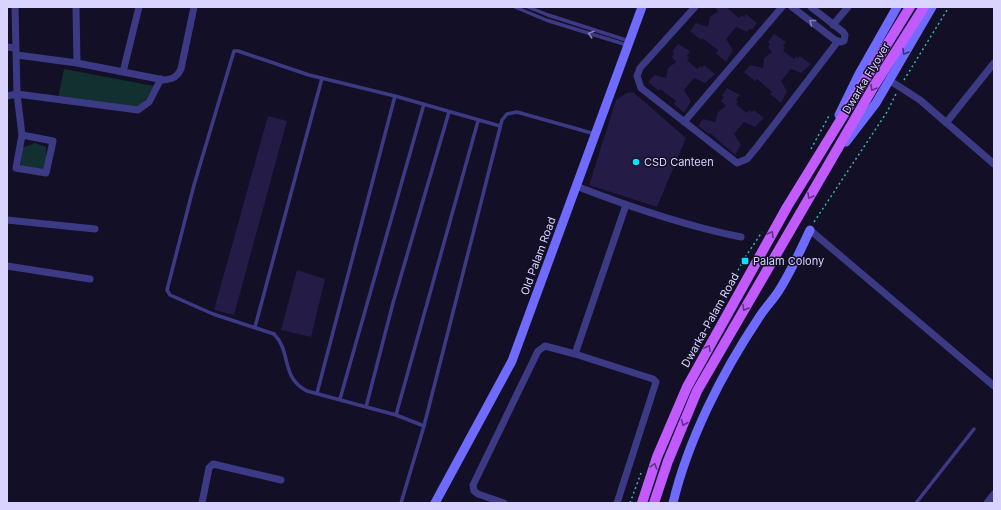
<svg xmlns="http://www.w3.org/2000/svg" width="1001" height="510" viewBox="0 0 1001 510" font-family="Inter,sans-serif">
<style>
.green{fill:#12302f}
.building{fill:#241b47}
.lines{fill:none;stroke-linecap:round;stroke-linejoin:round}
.path{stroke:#2fb8b0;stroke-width:1.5;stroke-dasharray:2 3;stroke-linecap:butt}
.lane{stroke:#3d3a85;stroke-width:3.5}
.street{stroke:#3d3a85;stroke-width:7}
.secondary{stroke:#6f6bff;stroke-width:9}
.primary{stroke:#c25bff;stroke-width:10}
.oneway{stroke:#837fbc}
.oneway2{stroke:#38347d}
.oneway3{stroke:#623188}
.poi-dot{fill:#00e5ff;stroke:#130f26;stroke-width:1.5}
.labels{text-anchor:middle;stroke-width:3;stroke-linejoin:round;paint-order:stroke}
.street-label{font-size:11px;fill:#d9d4ff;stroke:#130f26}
.poi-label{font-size:11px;fill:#d9d4ff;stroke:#130f26;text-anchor:start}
</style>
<rect width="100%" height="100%" fill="#130f26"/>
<path class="green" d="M 64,69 L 154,86 L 144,102 L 136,108 L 58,98 Z
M 35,143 L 46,147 L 46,160 L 44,171 L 21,166 L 22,148 Z"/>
<path class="building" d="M 715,7 L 726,7 L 739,18 L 742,15 L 744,17 L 746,14 L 757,23 L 752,30 L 750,28 L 747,32 L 736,27 L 726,39 L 733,50 L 726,62 L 716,53 L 718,50 L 702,38 L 701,40 L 690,31 L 696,23 L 708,27 L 710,17 L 718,11 Z
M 774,34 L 786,42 L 783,46 L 785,48 L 783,51 L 794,59 L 796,57 L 798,58 L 800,56 L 811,64 L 801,73 L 791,69 L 781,81 L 787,91 L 781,103 L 770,94 L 772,92 L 757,79 L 755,81 L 744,72 L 750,65 L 763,68 L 764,58 L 772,52 L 768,47 L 770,44 L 768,42 Z
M 678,44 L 690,51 L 687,56 L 689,58 L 687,60 L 697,69 L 700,66 L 702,68 L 704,65 L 715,74 L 705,83 L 694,78 L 684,90 L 691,101 L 684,113 L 674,104 L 676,101 L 660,89 L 659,91 L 648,82 L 654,75 L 666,78 L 668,68 L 676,62 L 672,57 L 674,53 L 672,52 Z
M 727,88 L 740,95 L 736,100 L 738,102 L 736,104 L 747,113 L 749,110 L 752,112 L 754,110 L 764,118 L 755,127 L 744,122 L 734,134 L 741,145 L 735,155 L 710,133 L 709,134 L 698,126 L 703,119 L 715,122 L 718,112 L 726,106 L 721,101 L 724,97 L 722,96 Z
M 633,92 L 686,138 L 657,207 L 589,185 L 616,100 L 627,93 Z
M 268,116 L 287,121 L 234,315 L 214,310 Z
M 297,270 L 325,279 L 311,337 L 281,330 Z"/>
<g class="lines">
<path class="path" d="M 904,80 L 949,7
M 811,149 L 830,114
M 814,222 L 887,112 L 896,94
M 708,328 L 744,259 L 762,232
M 630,503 L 641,473"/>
<path class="lane" d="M 515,7 L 546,20 L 627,45
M 528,7 L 548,15 L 629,41
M 395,96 L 309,75 L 238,51 L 234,51 L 194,185 L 167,290 L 170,295 L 213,314 L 274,334 C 292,352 280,377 307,391 L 396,415 L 424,426 L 502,120 L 507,114 L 517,112 L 595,134
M 255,327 L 322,78
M 317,393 L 395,96 L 500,126
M 340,399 L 424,104
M 366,407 L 393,303 L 449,112
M 396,415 L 478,121
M 401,503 L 424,426
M 916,503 L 974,429"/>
<path class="street" d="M 15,7 L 17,94 L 22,135 L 16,168 L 46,173 L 53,141 L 22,135
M 76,7 L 77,63
M 695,7 L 640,68 L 637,76 L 641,88 L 737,163 L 747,159 L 757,147 L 838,41
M 792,7 L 835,40 L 841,42 L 844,41 L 845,35 L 843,32 L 811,7
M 833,25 L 848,7
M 7,47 L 16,48
M 17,55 L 77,63 L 164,80 C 173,79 177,77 181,69 L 194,7
M 123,72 L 139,7
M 889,80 L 920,100 L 994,164
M 7,96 L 17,94 L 138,110 L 149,102 L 161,79
M 684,122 L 782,7
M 946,123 L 994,63
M 576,186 C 630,207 685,226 741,237
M 7,220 L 95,229
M 810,230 L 994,386
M 7,266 L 90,279
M 202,503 L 209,468 L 213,464 L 281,480
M 504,503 L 478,494 L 474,491 L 473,485 L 538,351 L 545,346 L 575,354
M 617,503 L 656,382 L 653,379 L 575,354 L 626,205
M 987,503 L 994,494"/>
<path class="secondary" d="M 839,115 L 859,74 L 897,7
M 846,142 L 876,103 L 932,7
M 435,503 L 512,361 L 642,7
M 673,503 C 688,440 722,373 758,319 C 764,309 772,301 778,292 C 791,272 800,251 810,230"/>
<path class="primary" d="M 642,503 L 657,457 L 687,387 L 787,207 L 910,7
M 654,503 L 668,461 L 697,391 L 874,86 L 924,7"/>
</g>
<defs><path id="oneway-chevron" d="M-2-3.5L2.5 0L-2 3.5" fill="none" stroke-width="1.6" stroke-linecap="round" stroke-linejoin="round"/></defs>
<g class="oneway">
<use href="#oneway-chevron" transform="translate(812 22) rotate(-142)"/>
<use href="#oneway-chevron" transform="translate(591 34) rotate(-162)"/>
</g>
<use class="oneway2" href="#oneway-chevron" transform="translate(905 52) rotate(120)"/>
<g class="oneway3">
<use href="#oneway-chevron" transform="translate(873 88) rotate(121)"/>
<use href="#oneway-chevron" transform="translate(810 196) rotate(120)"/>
<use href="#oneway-chevron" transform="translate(771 234) rotate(-61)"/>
<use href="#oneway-chevron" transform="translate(745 308) rotate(120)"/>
<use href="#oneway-chevron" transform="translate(708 348) rotate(-61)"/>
<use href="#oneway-chevron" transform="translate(684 423) rotate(113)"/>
<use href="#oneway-chevron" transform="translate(654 466) rotate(-72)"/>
</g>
<g class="poi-dot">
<circle cx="636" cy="162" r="4"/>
<rect x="741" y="257" width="8" height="8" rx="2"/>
</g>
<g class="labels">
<g class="street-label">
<text transform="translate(866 78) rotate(-59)" y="4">Dwarka Flyover</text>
<text transform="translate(538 256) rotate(-70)" y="4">Old Palam Road</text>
<text transform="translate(710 320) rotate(-61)" y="4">Dwarka-Palam Road</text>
</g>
<g class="poi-label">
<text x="644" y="166">CSD Canteen</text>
<text x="753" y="265">Palam Colony</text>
</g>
</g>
<rect width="1001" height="510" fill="none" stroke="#d9d4ff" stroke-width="16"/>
</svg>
